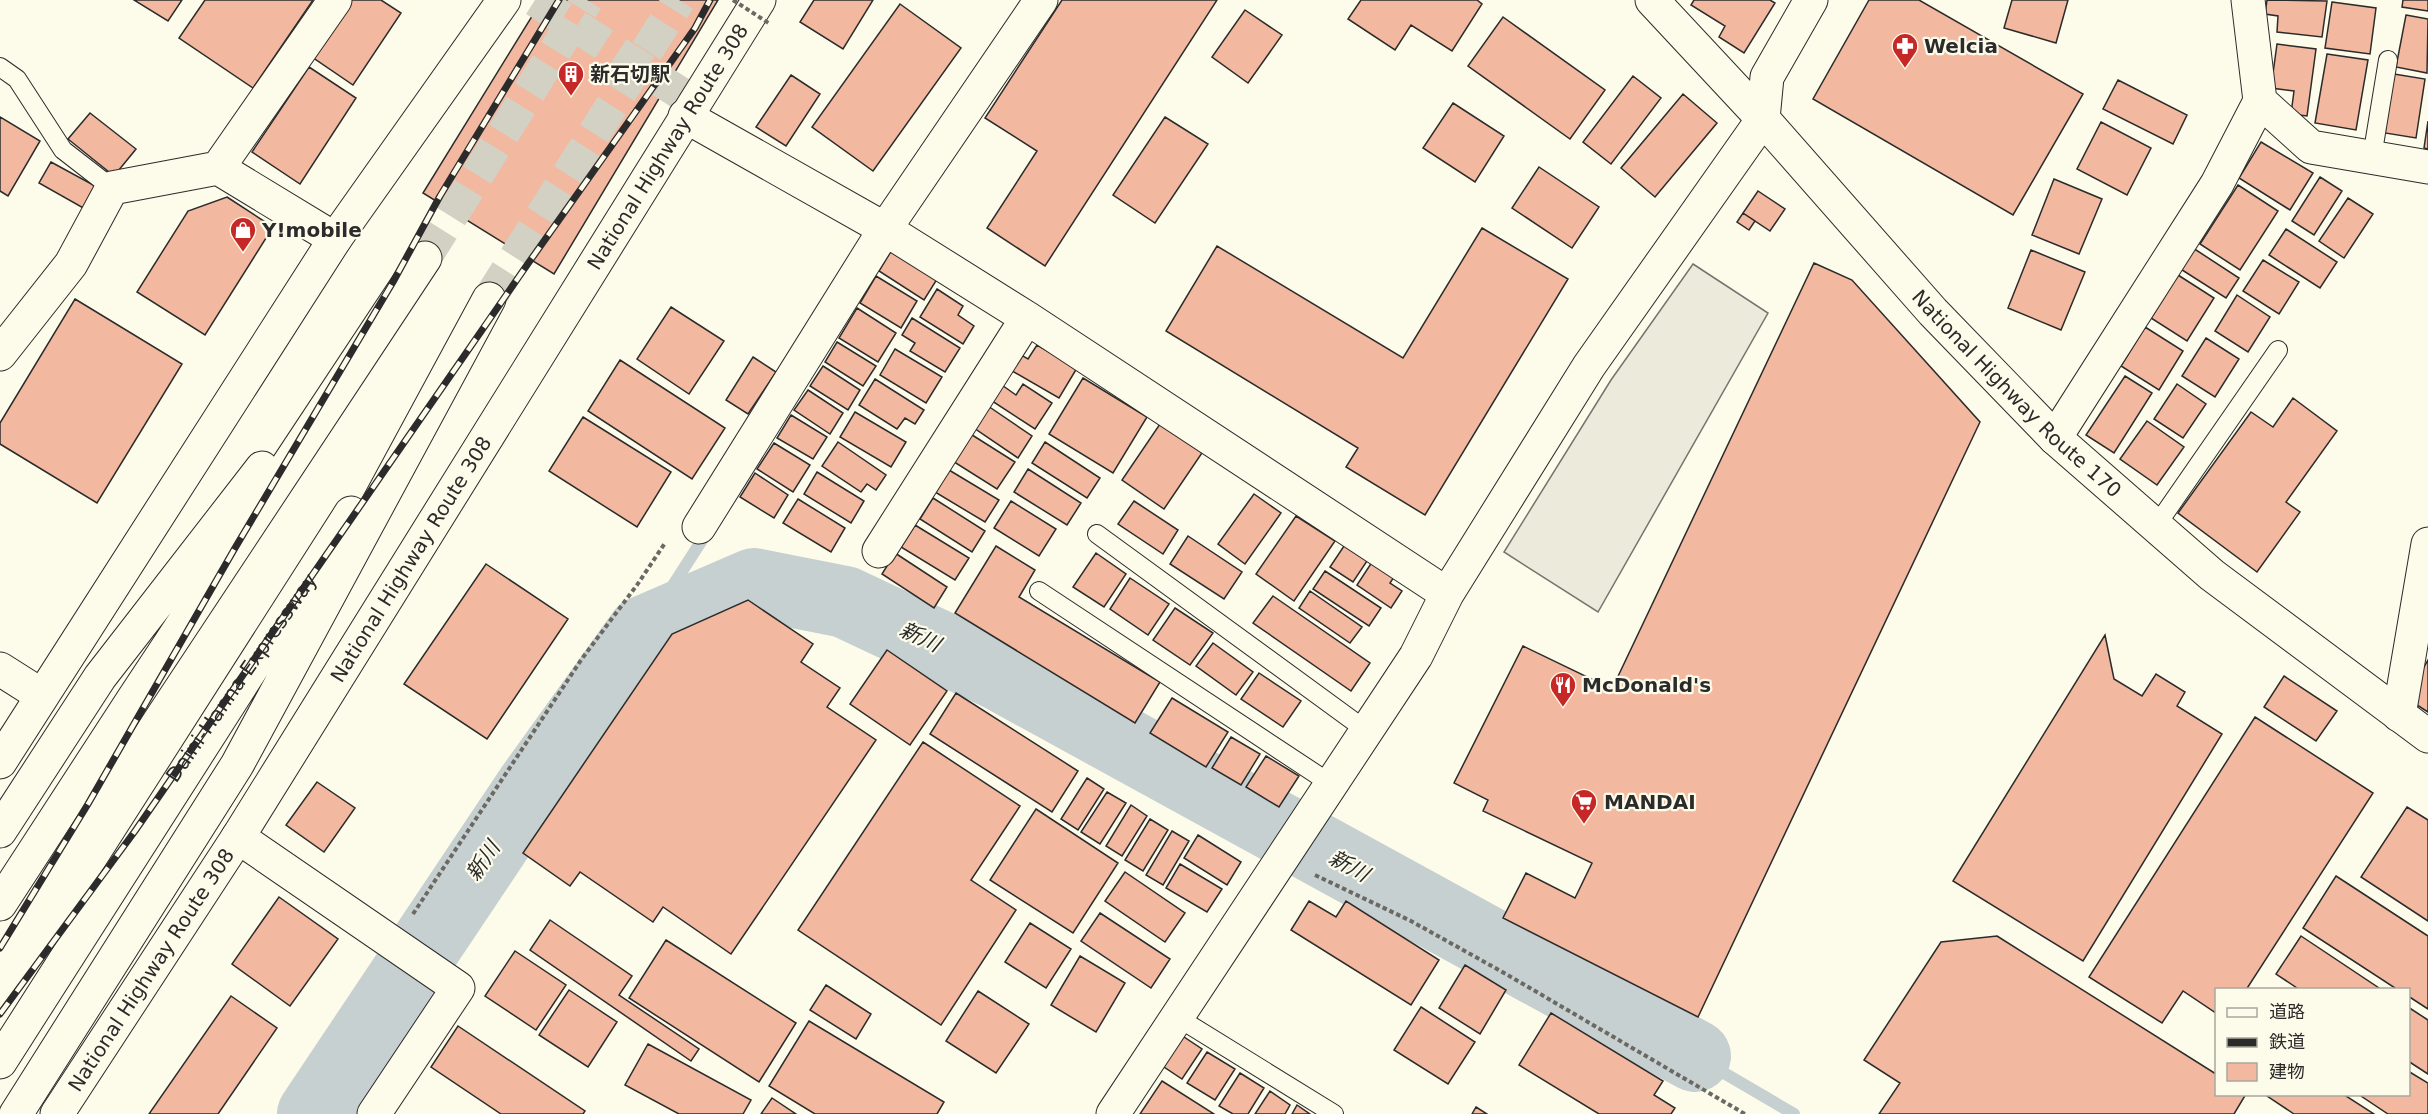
<svg xmlns="http://www.w3.org/2000/svg" width="2428" height="1114" viewBox="0 0 2428 1114" font-family="'DejaVu Sans','Noto Sans JP',sans-serif">
<style>
.parking{fill:#eceadb;stroke:#74746e;stroke-width:1.5}
.lines{fill:none;stroke-linecap:round;stroke-linejoin:round}
.stream{stroke:#c7d0d0;stroke-width:12}
.river{stroke:#c7d0d0;stroke-width:72}
.building{fill:#f2b8a0;stroke:#2b2b2b;stroke-width:1.5}
.minor-tunnel{stroke:#d3d1c4;stroke-width:33;stroke-dasharray:33 16;stroke-linecap:butt}
.motorway-tunnel{stroke:#d3d1c4;stroke-width:33;stroke-dasharray:33 16;stroke-linecap:butt}
.service-casing{stroke:#2b2b2b;stroke-width:20}
.minor-casing{stroke:#2b2b2b;stroke-width:35}
.trunk-casing{stroke:#2b2b2b;stroke-width:35}
.motorway-casing{stroke:#2b2b2b;stroke-width:35}
.path{stroke:#6a6964;stroke-width:4;stroke-dasharray:4.5 3;stroke-linecap:butt}
.service{stroke:#fdfbea;stroke-width:18}
.minor{stroke:#fdfbea;stroke-width:33}
.trunk{stroke:#fdfbea;stroke-width:33}
.motorway{stroke:#fdfbea;stroke-width:33}
.rail-casing{stroke:#2b2b2b;stroke-width:7}
.rail{stroke:#fdfbea;stroke-width:4.5;stroke-dasharray:14;stroke-linecap:butt}
.path-bridge{stroke:#6a6964;stroke-width:4;stroke-dasharray:4.5 3;stroke-linecap:butt}
.labels{text-anchor:middle;stroke-width:4.5;stroke-linejoin:round;paint-order:stroke}
.poi-label{font-size:20px;font-weight:bold;fill:#2b2b2b;stroke:#fdfbea;text-anchor:start}
.street-label{font-size:20px;fill:#2b2b2b;stroke:#fdfbea}
.water-label{font-size:21px;font-style:italic;fill:#2b2b2b;stroke:#fdfbea}
</style>
<rect width="100%" height="100%" fill="#fdfbea"/>
<path class="parking" d="M 1693,264 L 1768,313 L 1598,612 L 1504,552 L 1611,380 Z"/>
<g class="lines">
<path class="stream" d="M 643,632 L 704,537
M 1695,1056 L 1794,1114"/>
<path class="river" d="M 313,1114 L 531,788 L 643,632 L 754,584 L 845,602 L 1000,675 L 1695,1056"/>
</g>
<path class="building" d="M 134,0 L 182,0 L 168,21 Z
M 205,0 L 313,0 L 253,88 L 179,38 Z
M 351,0 L 381,0 L 401,13 L 353,85 L 312,57 Z
M 542,0 L 718,0 L 554,274 L 423,193 Z
M 814,0 L 873,0 L 843,49 L 800,22 Z
M 1062,0 L 1217,0 L 1045,266 L 987,228 L 1037,151 L 985,118 Z
M 1361,0 L 1477,0 L 1482,4 L 1452,51 L 1411,25 L 1395,50 L 1348,19 Z
M 1694,0 L 1770,0 L 1775,3 L 1744,53 L 1719,37 L 1725,26 L 1691,5 Z
M 1869,0 L 1919,0 L 2083,94 L 2013,215 L 1813,99 Z
M 2012,0 L 2068,0 L 2056,43 L 2004,28 Z
M 2267,0 L 2327,1 L 2322,37 L 2277,32 L 2278,16 L 2265,14 Z
M 2403,0 L 2428,0 L 2428,11 L 2402,7 Z
M 2332,2 L 2376,8 L 2370,54 L 2325,48 Z
M 900,4 L 961,48 L 873,171 L 812,127 Z
M 1245,10 L 1282,35 L 1248,83 L 1212,57 Z
M 2406,15 L 2428,19 L 2427,73 L 2396,67 Z
M 1503,17 L 1605,90 L 1570,139 L 1468,66 Z
M 2277,44 L 2316,49 L 2307,116 L 2291,114 L 2294,91 L 2271,88 Z
M 2327,54 L 2368,60 L 2356,130 L 2315,123 Z
M 309,67 L 356,98 L 300,184 L 252,152 Z
M 2394,74 L 2425,79 L 2416,138 L 2385,133 Z
M 791,75 L 820,94 L 786,146 L 756,127 Z
M 1633,76 L 1661,98 L 1611,164 L 1583,142 Z
M 2118,80 L 2187,115 L 2173,144 L 2103,109 Z
M 1683,94 L 1717,123 L 1655,197 L 1621,168 Z
M 1453,103 L 1504,136 L 1475,182 L 1423,148 Z
M 90,113 L 136,149 L 114,176 L 68,139 Z
M 0,117 L 40,141 L 8,196 L 0,191 Z
M 1165,117 L 1208,144 L 1155,223 L 1113,195 Z
M 2428,121 L 2428,149 L 2424,148 Z
M 2101,122 L 2151,148 L 2127,195 L 2077,169 Z
M 2261,142 L 2313,173 L 2290,210 L 2239,178 Z
M 51,162 L 97,187 L 85,209 L 39,183 Z
M 1539,167 L 1599,207 L 1572,248 L 1512,208 Z
M 2320,177 L 2342,191 L 2314,235 L 2292,221 Z
M 2054,179 L 2102,199 L 2079,254 L 2032,235 Z
M 2238,185 L 2278,211 L 2240,270 L 2200,244 Z
M 1758,191 L 1785,209 L 1770,231 L 1743,213 Z
M 227,197 L 273,227 L 205,335 L 137,292 L 188,211 Z
M 2348,198 L 2373,214 L 2344,258 L 2319,241 Z
M 1743,213 L 1755,221 L 1749,230 L 1737,222 Z
M 1482,228 L 1568,279 L 1425,515 L 1346,467 L 1358,448 L 1166,331 L 1217,246 L 1403,358 Z
M 2286,229 L 2337,262 L 2320,288 L 2269,255 Z
M 893,248 L 939,276 L 924,300 L 879,271 Z
M 2193,248 L 2239,278 L 2226,298 L 2179,268 Z
M 2031,250 L 2085,272 L 2061,330 L 2008,308 Z
M 2263,260 L 2299,282 L 2279,314 L 2243,291 Z
M 1814,263 L 1852,280 L 1980,422 L 1698,1017 L 1503,918 L 1526,873 L 1575,898 L 1592,863 L 1483,811 L 1488,800 L 1454,783 L 1523,646 L 1612,689 Z
M 2178,275 L 2214,298 L 2187,341 L 2151,318 Z
M 876,276 L 917,301 L 901,328 L 860,303 Z
M 937,289 L 963,306 L 958,315 L 974,326 L 963,344 L 920,317 Z
M 2237,295 L 2270,317 L 2248,352 L 2215,331 Z
M 75,299 L 182,364 L 97,503 L 0,444 L 0,423 Z
M 671,307 L 724,341 L 689,394 L 637,359 Z
M 857,308 L 896,333 L 878,362 L 839,338 Z
M 912,318 L 960,348 L 945,372 L 910,351 L 915,343 L 902,335 Z
M 2145,327 L 2183,351 L 2159,390 L 2121,366 Z
M 2206,338 L 2239,359 L 2215,397 L 2182,376 Z
M 837,342 L 876,366 L 863,386 L 825,362 Z
M 1037,345 L 1077,368 L 1059,398 L 1007,368 L 1016,352 L 1028,359 Z
M 895,349 L 942,377 L 926,403 L 880,375 Z
M 753,357 L 776,372 L 748,414 L 726,400 Z
M 620,360 L 725,428 L 692,479 L 588,411 Z
M 823,366 L 860,390 L 848,410 L 810,386 Z
M 2125,376 L 2152,393 L 2114,453 L 2086,435 Z
M 1083,378 L 1147,417 L 1113,473 L 1049,434 Z
M 875,379 L 924,410 L 915,424 L 905,418 L 897,429 L 859,405 Z
M 999,383 L 1016,395 L 1023,384 L 1052,403 L 1035,429 L 989,399 Z
M 2177,384 L 2206,404 L 2183,438 L 2154,419 Z
M 808,390 L 843,413 L 830,434 L 794,410 Z
M 2293,398 L 2337,431 L 2286,502 L 2300,512 L 2257,572 L 2178,513 L 2251,412 L 2273,427 Z
M 988,406 L 1032,436 L 1018,458 L 974,428 Z
M 855,412 L 906,442 L 891,467 L 840,437 Z
M 791,415 L 827,437 L 813,459 L 777,438 Z
M 583,417 L 671,472 L 637,527 L 549,471 Z
M 1162,421 L 1204,450 L 1164,509 L 1122,480 Z
M 2147,421 L 2184,447 L 2157,485 L 2120,459 Z
M 969,433 L 1015,462 L 997,489 L 951,460 Z
M 838,442 L 886,475 L 876,490 L 867,484 L 861,492 L 822,466 Z
M 1045,442 L 1100,478 L 1087,498 L 1032,463 Z
M 774,443 L 810,465 L 793,492 L 757,469 Z
M 1028,469 L 1081,503 L 1067,525 L 1014,492 Z
M 949,470 L 999,500 L 985,522 L 935,492 Z
M 817,472 L 864,501 L 851,523 L 804,494 Z
M 755,473 L 788,495 L 774,518 L 740,497 Z
M 1254,494 L 1281,513 L 1245,564 L 1218,544 Z
M 933,498 L 985,531 L 972,552 L 920,519 Z
M 798,499 L 845,528 L 831,552 L 783,523 Z
M 1011,501 L 1056,529 L 1039,556 L 994,528 Z
M 1134,501 L 1178,530 L 1163,554 L 1118,524 Z
M 1296,516 L 1335,541 L 1294,601 L 1256,574 Z
M 915,525 L 969,558 L 955,580 L 901,547 Z
M 1188,536 L 1242,572 L 1224,599 L 1170,564 Z
M 1346,543 L 1369,558 L 1353,582 L 1330,567 Z
M 996,546 L 1035,570 L 1019,597 L 1160,682 L 1135,723 L 955,613 Z
M 895,553 L 947,587 L 934,608 L 882,574 Z
M 1096,553 L 1126,574 L 1104,607 L 1073,587 Z
M 1374,559 L 1396,574 L 1390,583 L 1402,591 L 1391,608 L 1357,585 Z
M 486,564 L 568,619 L 487,739 L 404,684 Z
M 1325,571 L 1381,608 L 1369,626 L 1313,589 Z
M 1130,578 L 1169,604 L 1148,635 L 1110,609 Z
M 1310,591 L 1362,627 L 1350,643 L 1299,608 Z
M 1273,596 L 1370,663 L 1351,691 L 1253,623 Z
M 748,600 L 813,644 L 801,662 L 840,688 L 827,707 L 876,740 L 731,954 L 663,907 L 653,922 L 580,872 L 570,886 L 523,853 L 672,634 Z
M 1175,608 L 1213,633 L 1190,665 L 1153,640 Z
M 2105,635 L 2114,679 L 2142,696 L 2156,674 L 2185,692 L 2177,706 L 2222,734 L 2083,961 L 1953,881 Z
M 1213,643 L 1253,672 L 1236,695 L 1196,666 Z
M 887,650 L 947,691 L 910,745 L 850,704 Z
M 2428,660 L 2428,712 L 2406,698 Z
M 1259,673 L 1301,701 L 1283,727 L 1241,699 Z
M 2284,676 L 2337,711 L 2316,741 L 2264,707 Z
M 956,693 L 1078,771 L 1052,812 L 930,734 Z
M 1172,698 L 1228,732 L 1206,767 L 1150,733 Z
M 2255,717 L 2373,793 L 2246,990 L 2216,990 L 2216,1013 L 2183,991 L 2162,1023 L 2089,977 Z
M 1231,737 L 1260,754 L 1241,785 L 1212,768 Z
M 923,742 L 1020,806 L 971,880 L 1016,910 L 941,1025 L 798,930 Z
M 1266,756 L 1299,776 L 1279,807 L 1246,787 Z
M 1087,778 L 1104,789 L 1078,830 L 1061,819 Z
M 317,782 L 355,808 L 324,852 L 286,825 Z
M 1107,792 L 1126,803 L 1100,844 L 1081,832 Z
M 1131,805 L 1147,816 L 1122,856 L 1106,846 Z
M 2407,807 L 2428,820 L 2428,921 L 2361,877 Z
M 1036,809 L 1118,863 L 1073,933 L 990,880 Z
M 1150,819 L 1168,830 L 1143,871 L 1125,860 Z
M 1172,831 L 1189,841 L 1163,885 L 1146,875 Z
M 1198,835 L 1241,862 L 1227,885 L 1184,858 Z
M 1180,864 L 1222,889 L 1207,912 L 1166,888 Z
M 1125,872 L 1185,913 L 1165,942 L 1105,901 Z
M 2336,876 L 2428,936 L 2428,1009 L 2408,996 L 2408,990 L 2398,990 L 2303,928 Z
M 279,897 L 338,939 L 290,1006 L 232,964 Z
M 1309,901 L 1336,917 L 1346,901 L 1439,960 L 1411,1005 L 1291,930 Z
M 1100,913 L 1170,959 L 1151,988 L 1081,941 Z
M 550,920 L 632,976 L 619,995 L 699,1049 L 691,1061 L 530,950 Z
M 1030,923 L 1071,949 L 1046,988 L 1005,962 Z
M 1997,936 L 2216,1074 L 2216,1094 L 2246,1094 L 2234,1114 L 1879,1114 L 1900,1083 L 1864,1060 L 1941,942 Z
M 2301,936 L 2382,990 L 2300,990 L 2276,974 Z
M 666,940 L 796,1023 L 759,1082 L 629,998 Z
M 515,951 L 566,985 L 536,1030 L 485,996 Z
M 1080,956 L 1125,983 L 1096,1032 L 1051,1005 Z
M 1465,965 L 1506,990 L 1480,1034 L 1439,1008 Z
M 826,985 L 871,1014 L 856,1039 L 810,1010 Z
M 569,990 L 617,1022 L 588,1067 L 539,1035 Z
M 978,991 L 1029,1024 L 996,1073 L 946,1041 Z
M 231,996 L 277,1028 L 218,1114 L 149,1114 Z
M 1421,1007 L 1475,1042 L 1448,1084 L 1394,1050 Z
M 2408,1007 L 2428,1020 L 2428,1074 L 2408,1061 Z
M 1551,1013 L 1663,1081 L 1654,1095 L 1675,1108 L 1671,1114 L 1599,1114 L 1519,1065 Z
M 809,1021 L 944,1102 L 937,1114 L 815,1114 L 769,1086 Z
M 458,1026 L 585,1111 L 583,1114 L 501,1114 L 431,1067 Z
M 1175,1031 L 1202,1049 L 1182,1079 L 1155,1061 Z
M 648,1044 L 751,1100 L 743,1114 L 679,1114 L 625,1085 Z
M 1207,1052 L 1235,1069 L 1215,1100 L 1187,1083 Z
M 2408,1071 L 2428,1083 L 2428,1114 L 2388,1114 L 2358,1094 L 2408,1094 Z
M 1240,1073 L 1264,1088 L 1248,1114 L 1233,1114 L 1219,1106 Z
M 1162,1081 L 1214,1114 L 1140,1114 Z
M 1270,1091 L 1290,1105 L 1285,1114 L 1255,1114 Z
M 2264,1094 L 2343,1094 L 2374,1114 L 2294,1114 Z
M 772,1098 L 796,1114 L 761,1114 Z
M 1297,1105 L 1310,1114 L 1292,1114 Z
M 1476,1107 L 1487,1114 L 1472,1114 Z"/>
<g class="lines">
<path class="minor-tunnel" d="M 535,0 L 694,102"/>
<path class="motorway-tunnel" d="M 425,258 L 587,0
M 489,299 L 679,0"/>
<g class="service-casing">
<path id="service" d="M 0,67 L 17,79 L 63,150 L 112,188
M 2372,157 L 2388,60
M 2156,526 L 2278,350
M 1097,534 L 1367,731
M 1039,591 L 1331,784
M 1177,1017 L 1334,1114"/>
</g>
<g class="minor-casing">
<path id="minor" d="M 2260,101 L 2311,147 L 2428,167
M 685,116 L 885,229 L 1027,318 L 1447,594
M 218,168 L 335,0
M 0,354 L 71,264 L 112,188 L 218,168 L 335,239
M 2055,438 L 2217,184 L 2260,101 L 2248,0
M 699,527 L 885,229 L 1041,0
M 879,551 L 1027,318
M 0,669 L 41,695
M 2399,715 L 2428,544
M 238,837 L 458,988 L 374,1114
M 1113,1114 L 1416,656 L 1447,594 L 1589,366 L 1763,119 L 1767,77 L 1811,0"/>
</g>
<g class="trunk-casing">
<g id="trunk">
<path id="s1" d="M 1652,0 L 1763,119 L 1933,312 L 2055,438 L 2212,575 L 2428,736"/>
<path d="M 0,762 L 335,239 L 504,0"/>
<path id="s2" d="M 57,1114 L 238,837 L 759,0"/>
</g>
</g>
<g class="motorway-casing">
<path id="motorway" d="M 0,831 L 100,677 L 262,468
M 0,904 L 134,698 L 425,258
M 0,1062 L 351,513
M 16,1114 L 237,765 L 489,299"/>
</g>
<path class="path" d="M 1315,875 L 1411,921 L 1506,974 L 1745,1114
M 413,914 L 581,660 L 637,585 L 665,543"/>
<use href="#service" class="service"/>
<use href="#minor" class="minor"/>
<use href="#trunk" class="trunk"/>
<use href="#motorway" class="motorway"/>
<g class="rail-casing">
<g id="rail">
<path d="M 0,948 L 88,804 L 235,548 L 393,282 L 440,196 L 559,0"/>
<path id="s3" d="M 0,1014 L 135,831 L 527,265 L 695,28 L 710,0"/>
</g>
</g>
<use href="#rail" class="rail"/>
<path class="path-bridge" d="M 733,0 L 770,24"/>
</g>
<defs>
<g id="pharmacy-pin" transform="scale(1.35)"><path d="M0 17L-7.5 6A9.5 9.5 0 1 1 7.5 6Z" fill="#c62828" stroke="#fdfbea"/><path d="M-2-6h4v4h4v4h-4v4h-4v-4h-4v-4h4Z" fill="#fff"/></g>
<g id="building-pin" transform="scale(1.35)"><path d="M0 17L-7.5 6A9.5 9.5 0 1 1 7.5 6Z" fill="#c62828" stroke="#fdfbea"/><path d="M-4-6H4V6H1V3H-1V6H-4ZM-2.5-4.3h1.7v1.8h-1.7ZM.8-4.3h1.7v1.8H.8ZM-2.5-1h1.7V.8h-1.7ZM.8-1h1.7V.8H.8Z" fill="#fff"/></g>
<g id="shop-pin" transform="scale(1.35)"><path d="M0 17L-7.5 6A9.5 9.5 0 1 1 7.5 6Z" fill="#c62828" stroke="#fdfbea"/><path d="M-5-2.5h2.3a2.7 3.5 0 0 1 5.4 0H5L5.5 6h-11ZM-1.5-2.5h3a1.5 2.3 0 0 0-3 0Z" fill="#fff"/></g>
<g id="restaurant-pin" transform="scale(1.35)"><path d="M0 17L-7.5 6A9.5 9.5 0 1 1 7.5 6Z" fill="#c62828" stroke="#fdfbea"/><path d="M-5-6h1v4h1v-4h1v4h1v-4h1v5L-1.5 .5V6h-2V.5L-5-1ZM5-6V6H3V1.5H1.5Q1.5-4 5-6Z" fill="#fff"/></g>
<g id="supermarket-pin" transform="scale(1.35)"><path d="M0 17L-7.5 6A9.5 9.5 0 1 1 7.5 6Z" fill="#c62828" stroke="#fdfbea"/><path d="M-6-5.5h2.5l.6 2H6L4.5 2H-2.5L-4.4-4H-6ZM-1.5 3.2a1.3 1.3 0 1 0 .1 0ZM3 3.2a1.3 1.3 0 1 0 .1 0Z" fill="#fff"/></g>
</defs>
<g fill-rule="evenodd">
<use href="#pharmacy-pin" x="1905" y="46"/>
<use href="#building-pin" x="571" y="74"/>
<use href="#shop-pin" x="243" y="230"/>
<use href="#restaurant-pin" x="1563" y="685"/>
<use href="#supermarket-pin" x="1584" y="802"/>
</g>
<g class="labels">
<g class="poi-label">
<text x="1924" y="53">Welcia</text>
<text x="590" y="81">新石切駅</text>
<text x="262" y="237">Y!mobile</text>
<text x="1582" y="692">McDonald's</text>
<text x="1604" y="809">MANDAI</text>
</g>
<g class="street-label">
<text dy="7" stroke="none"><textPath href="#s2" startOffset="1144">National Highway Route 308</textPath></text>
<text dy="7" stroke="none"><textPath href="#s1" startOffset="537">National Highway Route 170</textPath></text>
<text dy="7" stroke="none"><textPath href="#s2" startOffset="658">National Highway Route 308</textPath></text>
<text dy="7" stroke="none"><textPath href="#s3" startOffset="414">Daini-Hanna Expressway</textPath></text>
<text dy="7" stroke="none"><textPath href="#s2" startOffset="172">National Highway Route 308</textPath></text>
</g>
<g class="water-label">
<text transform="translate(920 637) rotate(25)" y="7">新川</text>
<text transform="translate(483 861) rotate(-56)" y="7">新川</text>
<text transform="translate(1349 866) rotate(29)" y="7">新川</text>
</g>
</g>
<rect x="2215" y="988" width="195" height="108" fill="#fdfbea" stroke="#a9a89e" stroke-width="1.5"/>
<rect x="2227" y="1008" width="30" height="9" fill="#fdfbea" stroke="#a9a89e" stroke-width="1.5"/>
<text x="2269" y="1018" font-size="18" fill="#2b2b2b">道路</text>
<rect x="2227" y="1038" width="30" height="9" fill="#2b2b2b" stroke="#a9a89e" stroke-width="1.5"/>
<text x="2269" y="1048" font-size="18" fill="#2b2b2b">鉄道</text>
<rect x="2227" y="1063" width="30" height="18" fill="#f2b8a0" stroke="#a9a89e" stroke-width="1.5"/>
<text x="2269" y="1078" font-size="18" fill="#2b2b2b">建物</text>
</svg>
